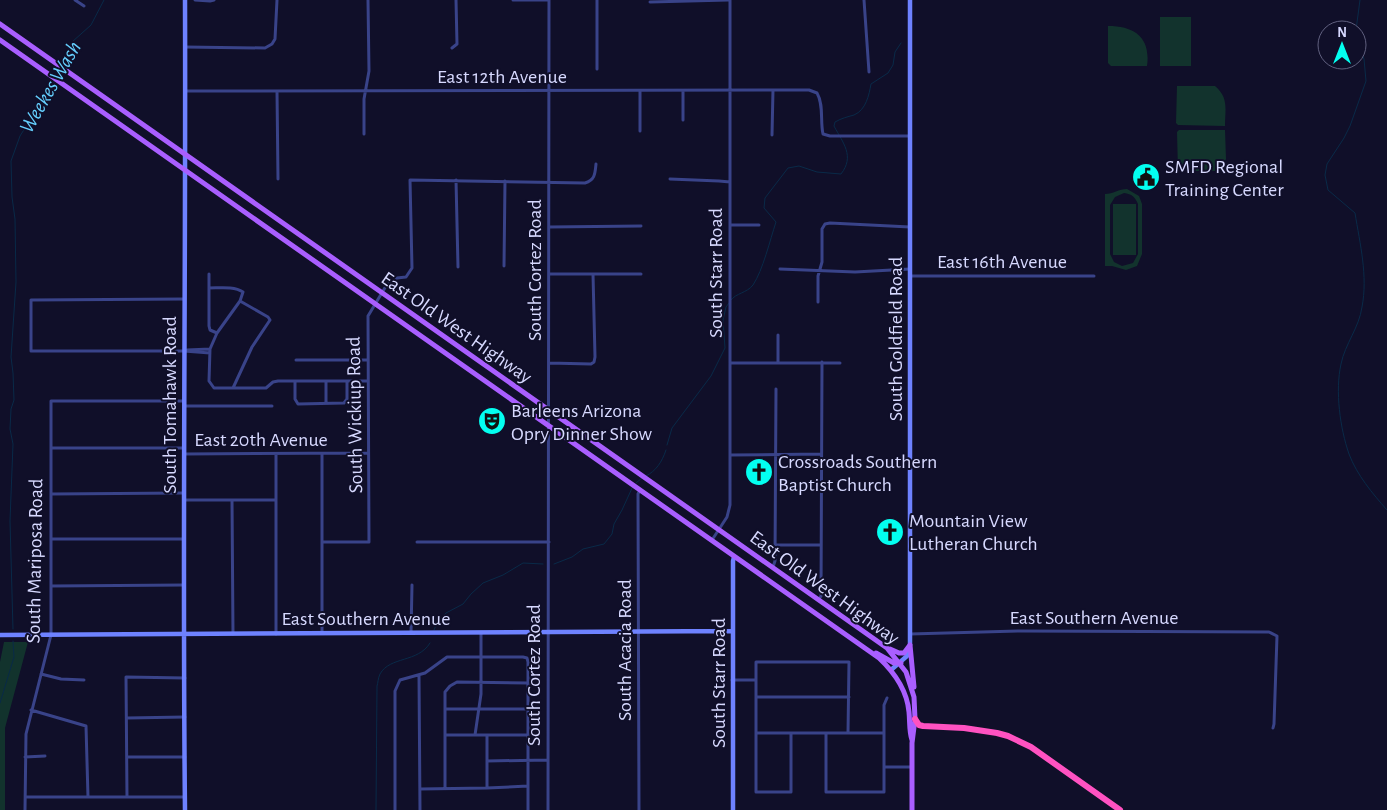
<svg xmlns="http://www.w3.org/2000/svg" width="1387" height="810" viewBox="0 0 1387 810" font-family="'Alegreya Sans',sans-serif">
<style>
.grass{fill:#12332d;fill-rule:evenodd}
.lines{fill:none;stroke-linecap:round;stroke-linejoin:round}
.stream{stroke:#092a48;stroke-width:1}
.street{stroke:#394389;stroke-width:3}
.secondary{stroke:#6e82ff;stroke-width:4.5}
.primary{stroke:#a95eff;stroke-width:5}
.highway{stroke:#ff52c1;stroke-width:6}
.labels{text-anchor:middle;stroke-width:4;stroke-linejoin:round;paint-order:stroke}
.street-label{font-size:20px;fill:#d7d9ff;stroke:#100f29}
.poi-label{font-size:20px;fill:#d7d9ff;stroke:#100f29;text-anchor:start}
.water-label{font-size:21px;font-style:italic;fill:#65d0ff;stroke:#100f29}
</style>
<rect width="100%" height="100%" fill="#100f29"/>
<path class="grass" d="M 1160,17 L 1191,17 L 1191,66 L 1160,66 Z
M 1108,26 C 1135,26 1151,38 1147,66 L 1111,66 L 1108,63 Z
M 1177,86 L 1215,86 C 1229,98 1225,109 1225,126 L 1178,125 L 1176,123 Z
M 1179,130 L 1225,130 L 1226,159 L 1221,168 L 1218,171 L 1178,171 L 1177,132 Z
M 1127,189 L 1139,196 L 1142,204 L 1142,254 L 1137,266 L 1126,270 L 1112,266 L 1105,266 L 1105,194 C 1113,194 1119,189 1127,189 ZM 1124,193 C 1132,194 1135,197 1138,204 L 1138,254 L 1133,263 L 1122,266 L 1114,262 L 1110,254 L 1110,205 L 1115,197 Z
M 1113,204 L 1136,204 L 1136,255 L 1113,255 Z
M 4,642 L 28,642 L 5,728 L 5,810 L 0,810 L 0,662 Z"/>
<g class="lines">
<path class="stream" d="M 1356,30 L 1360,0
M 1357,40 L 1364,59 L 1366,81 L 1350,126 L 1344,138 L 1327,164 L 1325,175 L 1328,190 L 1355,213 C 1360,244 1368,276 1362,307 C 1359,328 1345,344 1341,364 C 1335,391 1340,428 1349,454 C 1357,475 1372,493 1387,510
M 64,66 L 68,50 L 72,42 L 91,25 L 104,0
M 57,77 L 62,70
M 731,300 C 736,293 747,293 753,285 C 763,270 770,240 776,222 L 764,208 L 765,198 L 788,168 L 799,166 L 817,172 L 841,174 C 855,156 843,143 834,126 L 835,122 C 842,118 847,117 854,115 C 866,110 869,95 871,84 L 888,73 L 893,65 L 895,52 L 901,43
M 667,445 L 672,428 L 711,376 L 725,348 L 723,320 L 726,307 L 729,303
M 646,476 C 656,471 662,462 666,450
M 636,483 L 642,478
M 554,564 L 572,557 L 583,549 L 604,544 L 612,534 L 614,524 L 622,510 L 633,486
M 13,629 L 10,521 L 13,444 L 10,429 L 11,409 L 14,400 L 13,373 L 11,357 L 16,282 L 15,219 L 12,197 L 11,161 L 20,136 L 55,80
M 434,630 L 437,623 L 446,613 L 463,604 L 471,594 L 483,583 L 503,575 L 523,563 L 543,564
M 0,703 L 14,657 L 13,641
M 376,810 L 377,686 C 378,683 378,678 380,674 C 390,656 418,663 430,643"/>
<path class="street" d="M 75,0 L 84,6
M 195,0 L 210,1 L 214,0
M 513,0 L 549,0
M 864,0 L 869,72
M 650,2 L 728,0
M 185,47 L 265,48 L 272,44 L 275,39 L 277,0
M 452,48 L 457,44 L 456,0
M 597,69 L 597,0
M 186,91 L 809,90 L 817,93 C 824,105 820,121 823,134 L 830,136 L 910,136
M 277,91 L 278,179
M 683,91 L 683,120
M 640,131 L 640,92
M 364,134 L 364,99 L 369,71 L 368,0
M 772,135 L 773,90
M 670,179 L 719,181 L 730,182
M 456,180 L 458,267
M 730,225 L 759,225
M 549,227 L 641,226
M 504,266 L 505,181
M 780,269 L 855,272 L 910,269
M 209,274 L 209,326 L 210,330 L 217,333
M 549,274 L 641,274
M 910,276 L 1094,276
M 209,288 C 220,288 234,286 243,292 L 240,301 L 217,333 L 210,349 L 209,381 L 214,388 L 266,388 L 273,382 L 278,381 L 368,381
M 184,299 L 31,300 L 31,351 L 184,351 L 210,353
M 818,302 L 818,276 L 822,262 L 822,229 L 825,224 L 830,223 L 910,227
M 778,335 L 778,363
M 187,350 L 210,349
M 296,360 L 368,360
M 549,363 L 591,364 L 594,362 L 595,357 L 593,274
M 730,363 L 840,363
M 295,381 L 295,399 L 298,404 L 344,403 L 347,399 L 347,381
M 326,381 L 326,403
M 233,388 L 252,347 L 270,320 L 268,317 L 240,301
M 184,406 L 272,406
M 51,448 L 184,448
M 184,454 L 368,453
M 322,454 L 322,633
M 730,455 L 821,454
M 51,494 L 184,493
M 184,500 L 276,500
M 232,500 L 233,634
M 51,539 L 184,539
M 712,540 L 727,517 L 730,505 L 730,0
M 322,542 L 369,542 L 368,316 L 386,286 L 397,278 L 406,277 L 412,268 L 410,180 L 585,183 C 595,180 595,174 596,164
M 417,542 L 549,542
M 776,545 L 821,545
M 773,567 L 775,561 L 776,389
M 51,586 L 184,585
M 819,599 L 821,596 L 822,362
M 411,633 L 412,585
M 276,634 L 276,454
M 910,634 L 1020,631 L 1269,632 L 1277,636 L 1274,724 L 1273,728
M 41,674 L 61,679 L 84,680
M 419,675 L 420,810
M 732,680 L 756,680
M 756,697 L 849,697
M 445,709 L 528,709
M 31,710 L 86,726 L 88,797
M 127,718 L 185,717
M 756,733 L 883,733
M 791,733 L 791,792 L 756,792 L 756,662 L 849,662 L 848,733
M 826,733 L 826,792 L 884,792 L 884,705 L 887,698
M 445,735 L 528,735
M 475,735 L 481,694 L 481,633
M 487,735 L 487,788
M 25,757 L 45,756
M 127,757 L 185,757
M 487,761 L 548,760
M 884,767 L 912,767
M 445,788 L 445,692 L 450,686 L 457,682 L 528,683
M 420,789 L 487,788 L 528,786
M 25,797 L 185,797
M 127,797 L 126,677 L 185,678
M 25,810 L 26,734 L 51,635 L 51,401 L 184,401
M 395,810 L 395,691 L 400,680 L 425,673 L 447,657 L 523,657 L 527,658 L 528,662 L 528,810
M 548,810 L 549,0
M 639,810 L 638,494 L 640,490"/>
<path class="secondary" d="M 185,0 C 186,270 182,540 185,810
M 0,635 L 732,631
M 891,670 L 907,656 L 910,645 L 910,0
M 733,810 L 733,561 L 734,557"/>
<path class="primary" d="M 0,24 L 887,648 L 906,672 L 914,697 L 915,719 L 912,743 L 912,810
M 0,40 L 879,658 C 895,673 907,690 909,712 C 910,722 909,731 912,740
M 910,645 L 914,687
M 890,649 L 899,653 L 904,653 L 910,645
M 876,653 L 894,663 L 901,663"/>
<path class="highway" d="M 915,719 L 919,725 L 923,726 L 964,728 L 997,733 L 1008,736 L 1031,747 L 1120,810"/>
</g>
<defs>
<g id="civic-disc" transform="scale(1.4375)"><circle r="9.5" fill="#03fff0" stroke="#100f29"/><path d="M-.6-6.5H3V-4.5H.6V-3L4-1V1h2V6H-6V1h2V-1L-.6-3ZM-1.2 2.5V6h2.4V2.5Z" fill="#111"/></g>
<g id="theatre-disc" transform="scale(1.4375)"><circle r="9.5" fill="#03fff0" stroke="#100f29"/><path d="M-5-5.5Q0-4 5-5.5V0Q5 5 0 6Q-5 5-5 0ZM-3.3-2.5H-1v1.5H-3.3ZM1-2.5H3.3v1.5H1ZM-2.8 1Q0 5.5 2.8 1Z" fill="#111"/></g>
<g id="church-disc" transform="scale(1.4375)"><circle r="9.5" fill="#03fff0" stroke="#100f29"/><path d="M-1.2-6h2.4v3.5h3.3v2.4h-3.3V6h-2.4V-.1h-3.3v-2.4h3.3Z" fill="#111"/></g>
</defs>
<g fill-rule="evenodd">
<use href="#civic-disc" x="1146" y="177"/>
<use href="#theatre-disc" x="492" y="421"/>
<use href="#church-disc" x="759" y="472"/>
<use href="#church-disc" x="890" y="532"/>
</g>
<g class="labels">
<g class="street-label">
<text x="502" y="83">East 12th Avenue</text>
<text x="1002" y="268">East 16th Avenue</text>
<text transform="translate(534 270) rotate(-90)" y="7">South Cortez Road</text>
<text transform="translate(715 273) rotate(-90)" y="7">South Starr Road</text>
<text transform="translate(457 327) rotate(35)" y="7">East Old West Highway</text>
<text transform="translate(895 339) rotate(-90)" y="7">South Goldfield Road</text>
<text transform="translate(169 405) rotate(-90)" y="7">South Tomahawk Road</text>
<text transform="translate(354 415) rotate(-91)" y="7">South Wickiup Road</text>
<text x="261" y="446">East 20th Avenue</text>
<text transform="translate(34 561) rotate(-89)" y="7">South Mariposa Road</text>
<text transform="translate(825 587) rotate(36)" y="7">East Old West Highway</text>
<text x="1094" y="624">East Southern Avenue</text>
<text x="366" y="625">East Southern Avenue</text>
<text transform="translate(624 650) rotate(-90)" y="7">South Acacia Road</text>
<text transform="translate(533 675) rotate(-90)" y="7">South Cortez Road</text>
<text transform="translate(718 683) rotate(-90)" y="7">South Starr Road</text>
</g>
<g class="poi-label">
<text x="1165" y="173">SMFD Regional<tspan x="1165" dy="23">Training Center</tspan></text>
<text x="511" y="417">Barleens Arizona<tspan x="511" dy="23">Opry Dinner Show</tspan></text>
<text x="778" y="468">Crossroads Southern<tspan x="778" dy="23">Baptist Church</tspan></text>
<text x="909" y="527">Mountain View<tspan x="909" dy="23">Lutheran Church</tspan></text>
</g>
<g class="water-label">
<text transform="translate(50 87) rotate(-60)" y="7">Weekes Wash</text>
</g>
</g>
<g transform="translate(1342 45)"><circle r="24" fill="#100f29" stroke="#60607f"/>
<path d="M0-4L9 19L0 12L-9 19Z" fill="#03fff0"/>
<text y="-8" font-size="14" font-weight="bold" text-anchor="middle" fill="#d7d9ff">N</text>
</g>
</svg>
